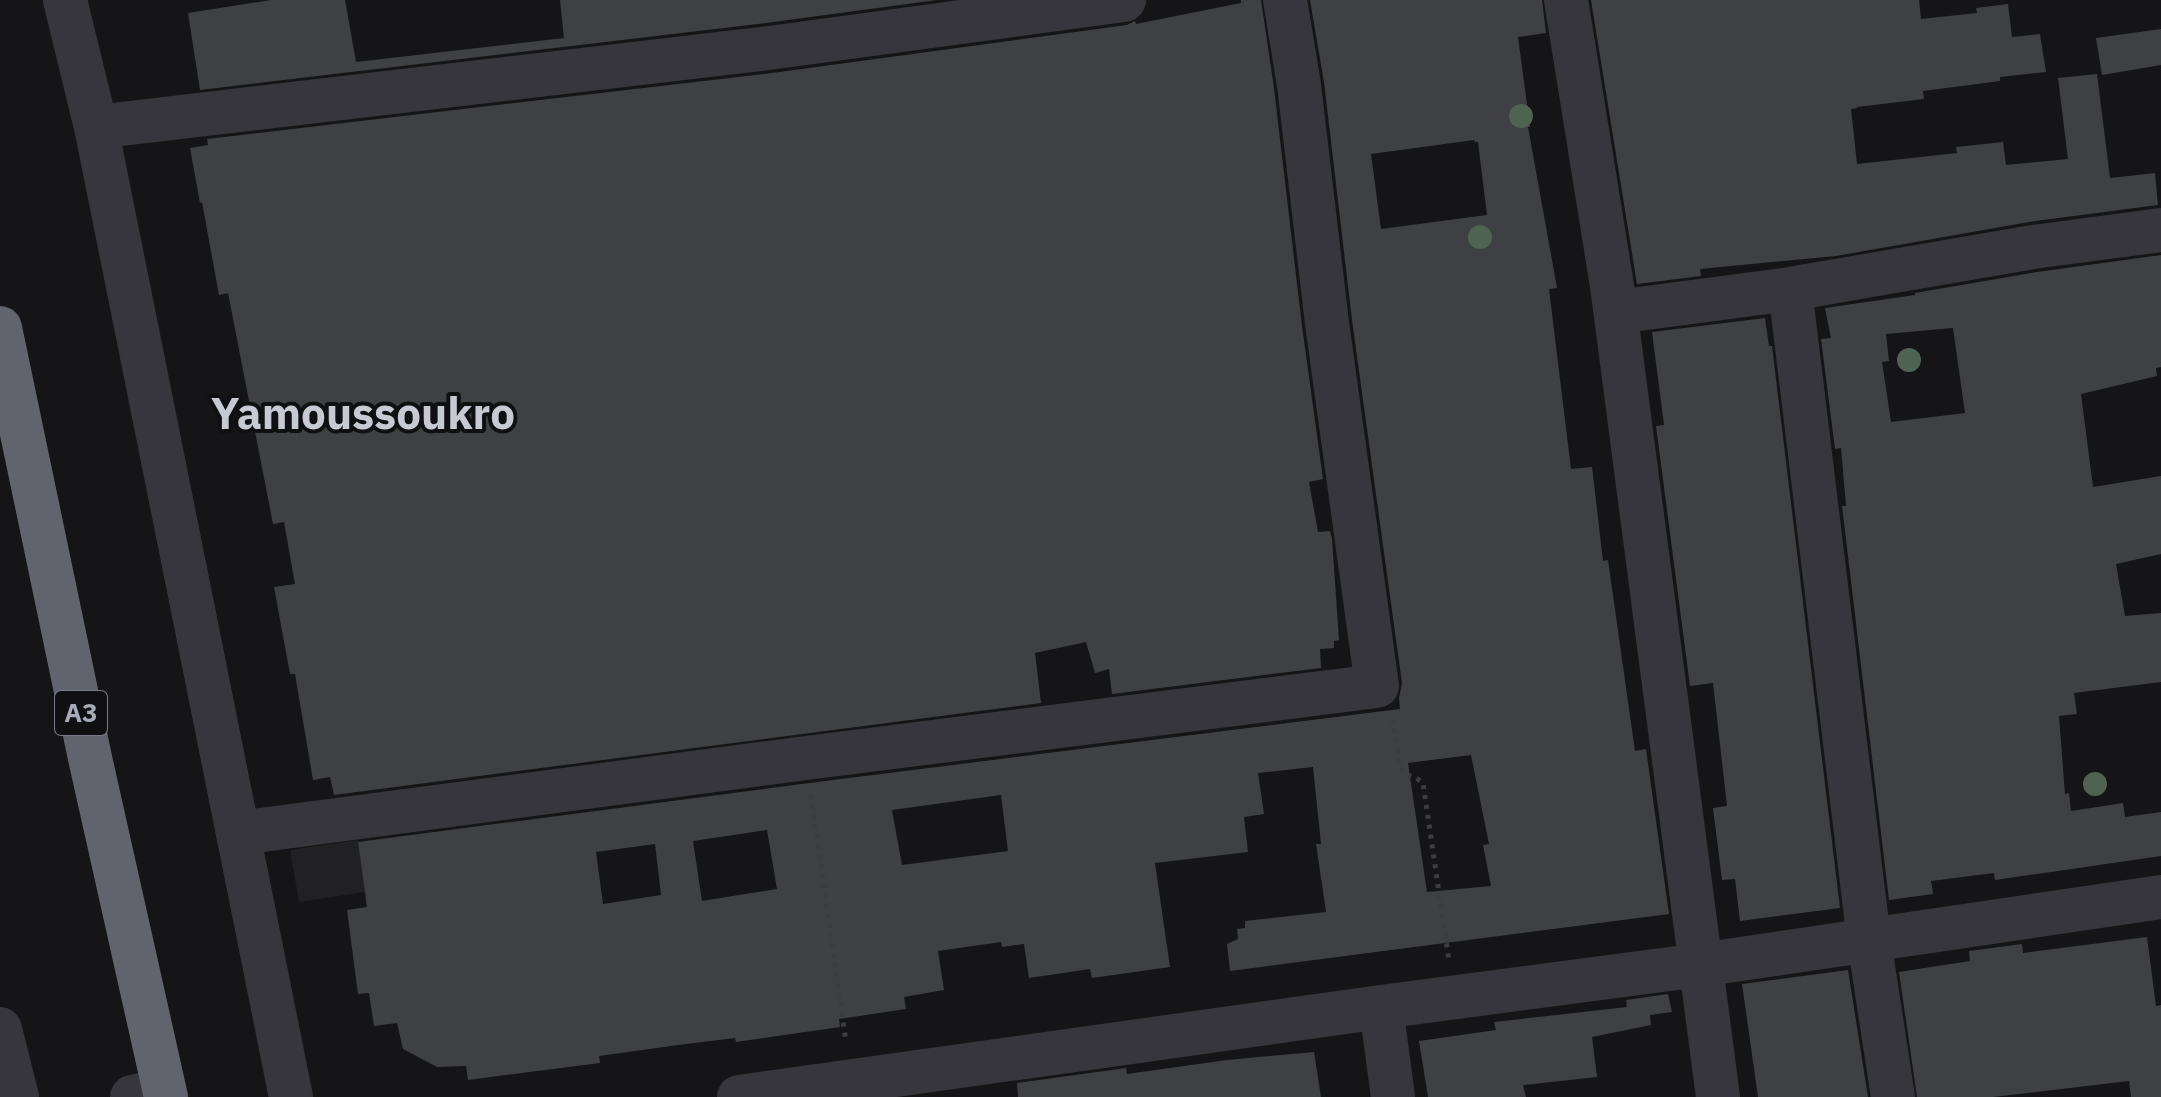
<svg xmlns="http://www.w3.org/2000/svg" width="2161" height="1097" viewBox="0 0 2161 1097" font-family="'IBM Plex Sans',sans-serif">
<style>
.built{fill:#212124}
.building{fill:#3f4044;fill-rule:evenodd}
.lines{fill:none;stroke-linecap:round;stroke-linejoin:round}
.path{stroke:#3b3d43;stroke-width:5;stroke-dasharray:4 6;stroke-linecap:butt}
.minor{stroke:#36363c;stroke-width:44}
.highway{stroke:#61646d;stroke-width:44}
.tree{fill:#4e6451}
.labels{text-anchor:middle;stroke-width:8;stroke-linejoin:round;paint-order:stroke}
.shield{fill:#101012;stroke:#797c86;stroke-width:2}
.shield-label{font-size:26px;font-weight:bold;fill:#a6abb8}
.town-label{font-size:44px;font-weight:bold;fill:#c7cad3;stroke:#101012}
</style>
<rect width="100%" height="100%" fill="#151517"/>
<path class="built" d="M 358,840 L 365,892 L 299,902 L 290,850 Z"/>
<path class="building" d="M 271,0 L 345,0 L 356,62 L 564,38 L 560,0 L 937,0 L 766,23 L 200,90 L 188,13 Z
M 1241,0 L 1261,0 L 1274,88 L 1302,326 L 1323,479 L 1309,482 L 1318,532 L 1330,531 L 1332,539 L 1339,640 L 1334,641 L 1334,648 L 1320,649 L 1321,668 L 1112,694 L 1109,669 L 1095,673 L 1086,642 L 1035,653 L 1041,703 L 334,795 L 330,777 L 313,780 L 295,674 L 290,674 L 274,587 L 295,584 L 284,522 L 273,524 L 228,293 L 219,295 L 202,202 L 200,203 L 190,148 L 208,145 L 207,139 L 772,73 L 1127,25 L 1135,21 L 1136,24 L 1241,3 Z
M 1310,0 L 1542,0 L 1546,33 L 1518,37 L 1530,127 L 1528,127 L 1557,288 L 1549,289 L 1571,469 L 1592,467 L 1603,561 L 1608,560 L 1635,751 L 1646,749 L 1669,914 L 1230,971 L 1227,944 L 1238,939 L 1237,929 L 1245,928 L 1245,921 L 1326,912 L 1316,844 L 1321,844 L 1313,767 L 1258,773 L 1264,814 L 1244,817 L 1248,852 L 1155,863 L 1170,967 L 1092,978 L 1090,969 L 1029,978 L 1024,944 L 1002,947 L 1001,942 L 938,951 L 944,990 L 904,997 L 906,1009 L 839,1019 L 840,1027 L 736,1042 L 735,1038 L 678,1045 L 599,1056 L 600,1063 L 468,1080 L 466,1066 L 437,1067 L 403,1049 L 397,1023 L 374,1026 L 369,993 L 358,994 L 347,910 L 367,907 L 358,842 L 809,783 L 1400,709 L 1399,698 L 1402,683 L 1352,320 L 1324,82 ZM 1474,140 L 1475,142 L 1478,142 L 1487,215 L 1381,229 L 1371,154 ZM 1471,755 L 1489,844 L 1483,845 L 1491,886 L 1427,892 L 1408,763 ZM 1001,795 L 1008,851 L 902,865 L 892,810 ZM 767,830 L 777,889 L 702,901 L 693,841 ZM 655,844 L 661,895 L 603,904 L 596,852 Z
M 1591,0 L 1919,0 L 1921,19 L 1977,13 L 1976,8 L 2008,4 L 2012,37 L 2040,34 L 2046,72 L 2000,77 L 2000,81 L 1923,91 L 1924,99 L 1857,107 L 1857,108 L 1851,109 L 1857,164 L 1957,153 L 1956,147 L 2003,142 L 2006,165 L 2068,159 L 2058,78 L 2097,74 L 2110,178 L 2155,173 L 2158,205 L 2029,222 L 1836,256 L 1700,269 L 1701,276 L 1637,284 Z
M 2161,29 L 2161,65 L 2102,75 L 2096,38 Z
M 2161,255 L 2161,367 L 2156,368 L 2157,376 L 2081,394 L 2093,487 L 2161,476 L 2161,554 L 2116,564 L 2125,616 L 2161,613 L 2161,682 L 2074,693 L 2077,714 L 2059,716 L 2065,794 L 2069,793 L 2071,811 L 2123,803 L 2125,817 L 2161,812 L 2161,856 L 1995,880 L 1994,873 L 1931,881 L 1933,894 L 1889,900 L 1842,506 L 1846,506 L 1841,448 L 1835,449 L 1821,339 L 1831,338 L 1825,308 L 1915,295 L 1915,293 L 2037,272 ZM 1953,328 L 1965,413 L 1891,422 L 1882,362 L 1889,361 L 1886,334 Z
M 1765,318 L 1769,346 L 1772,346 L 1840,908 L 1740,921 L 1735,879 L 1722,880 L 1713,808 L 1727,806 L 1713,683 L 1690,686 L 1656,426 L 1664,425 L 1652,332 Z
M 2147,937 L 2156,1006 L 2161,1005 L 2161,1097 L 2131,1097 L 2129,1081 L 1993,1097 L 1917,1097 L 1899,972 L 1970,961 L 1969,951 L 2022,944 L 2023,953 Z
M 1848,970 L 1868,1097 L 1758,1097 L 1742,984 Z
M 1668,994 L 1672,1012 L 1650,1015 L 1651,1025 L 1592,1037 L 1597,1077 L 1523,1085 L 1526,1097 L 1428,1097 L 1419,1041 L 1496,1030 L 1494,1022 L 1627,1007 L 1626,1000 Z
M 1314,1052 L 1321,1097 L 1018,1097 L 1017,1083 L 1126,1068 L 1127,1074 L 1227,1060 Z"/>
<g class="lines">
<path class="path" d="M 1392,719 L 1400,767 L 1406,775 L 1415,777 L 1423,783 L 1449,961
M 811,795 L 846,1042"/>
<path class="minor" d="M 65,0 L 96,127 L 291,1097
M 1566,0 L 1612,286 L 1718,1097
M 96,127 L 769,48 L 1124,0
M 1790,289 L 1869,940 L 1893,1097
M 1616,312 L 1790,289 L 2033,247 L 2161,230
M 239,833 L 806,758 L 1377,686 L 1327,323 L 1299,85 L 1285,0
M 1381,1007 L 1393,1097
M 0,1029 L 17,1097
M 132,1097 L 164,1090
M 739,1097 L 1381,1007 L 1700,965 L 2161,897"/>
<path class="highway" d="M 0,328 L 90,758 L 166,1097"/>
</g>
<g class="tree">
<circle cx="1521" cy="116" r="12"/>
<circle cx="1480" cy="237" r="12"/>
<circle cx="1909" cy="360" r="12"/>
<circle cx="2095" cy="784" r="12"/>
</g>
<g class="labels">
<rect class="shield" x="55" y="691" width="52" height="44" rx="6"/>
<g class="shield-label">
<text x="81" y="722">A3</text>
</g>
<g class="town-label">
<text x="363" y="429">Yamoussoukro</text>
</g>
</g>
</svg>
